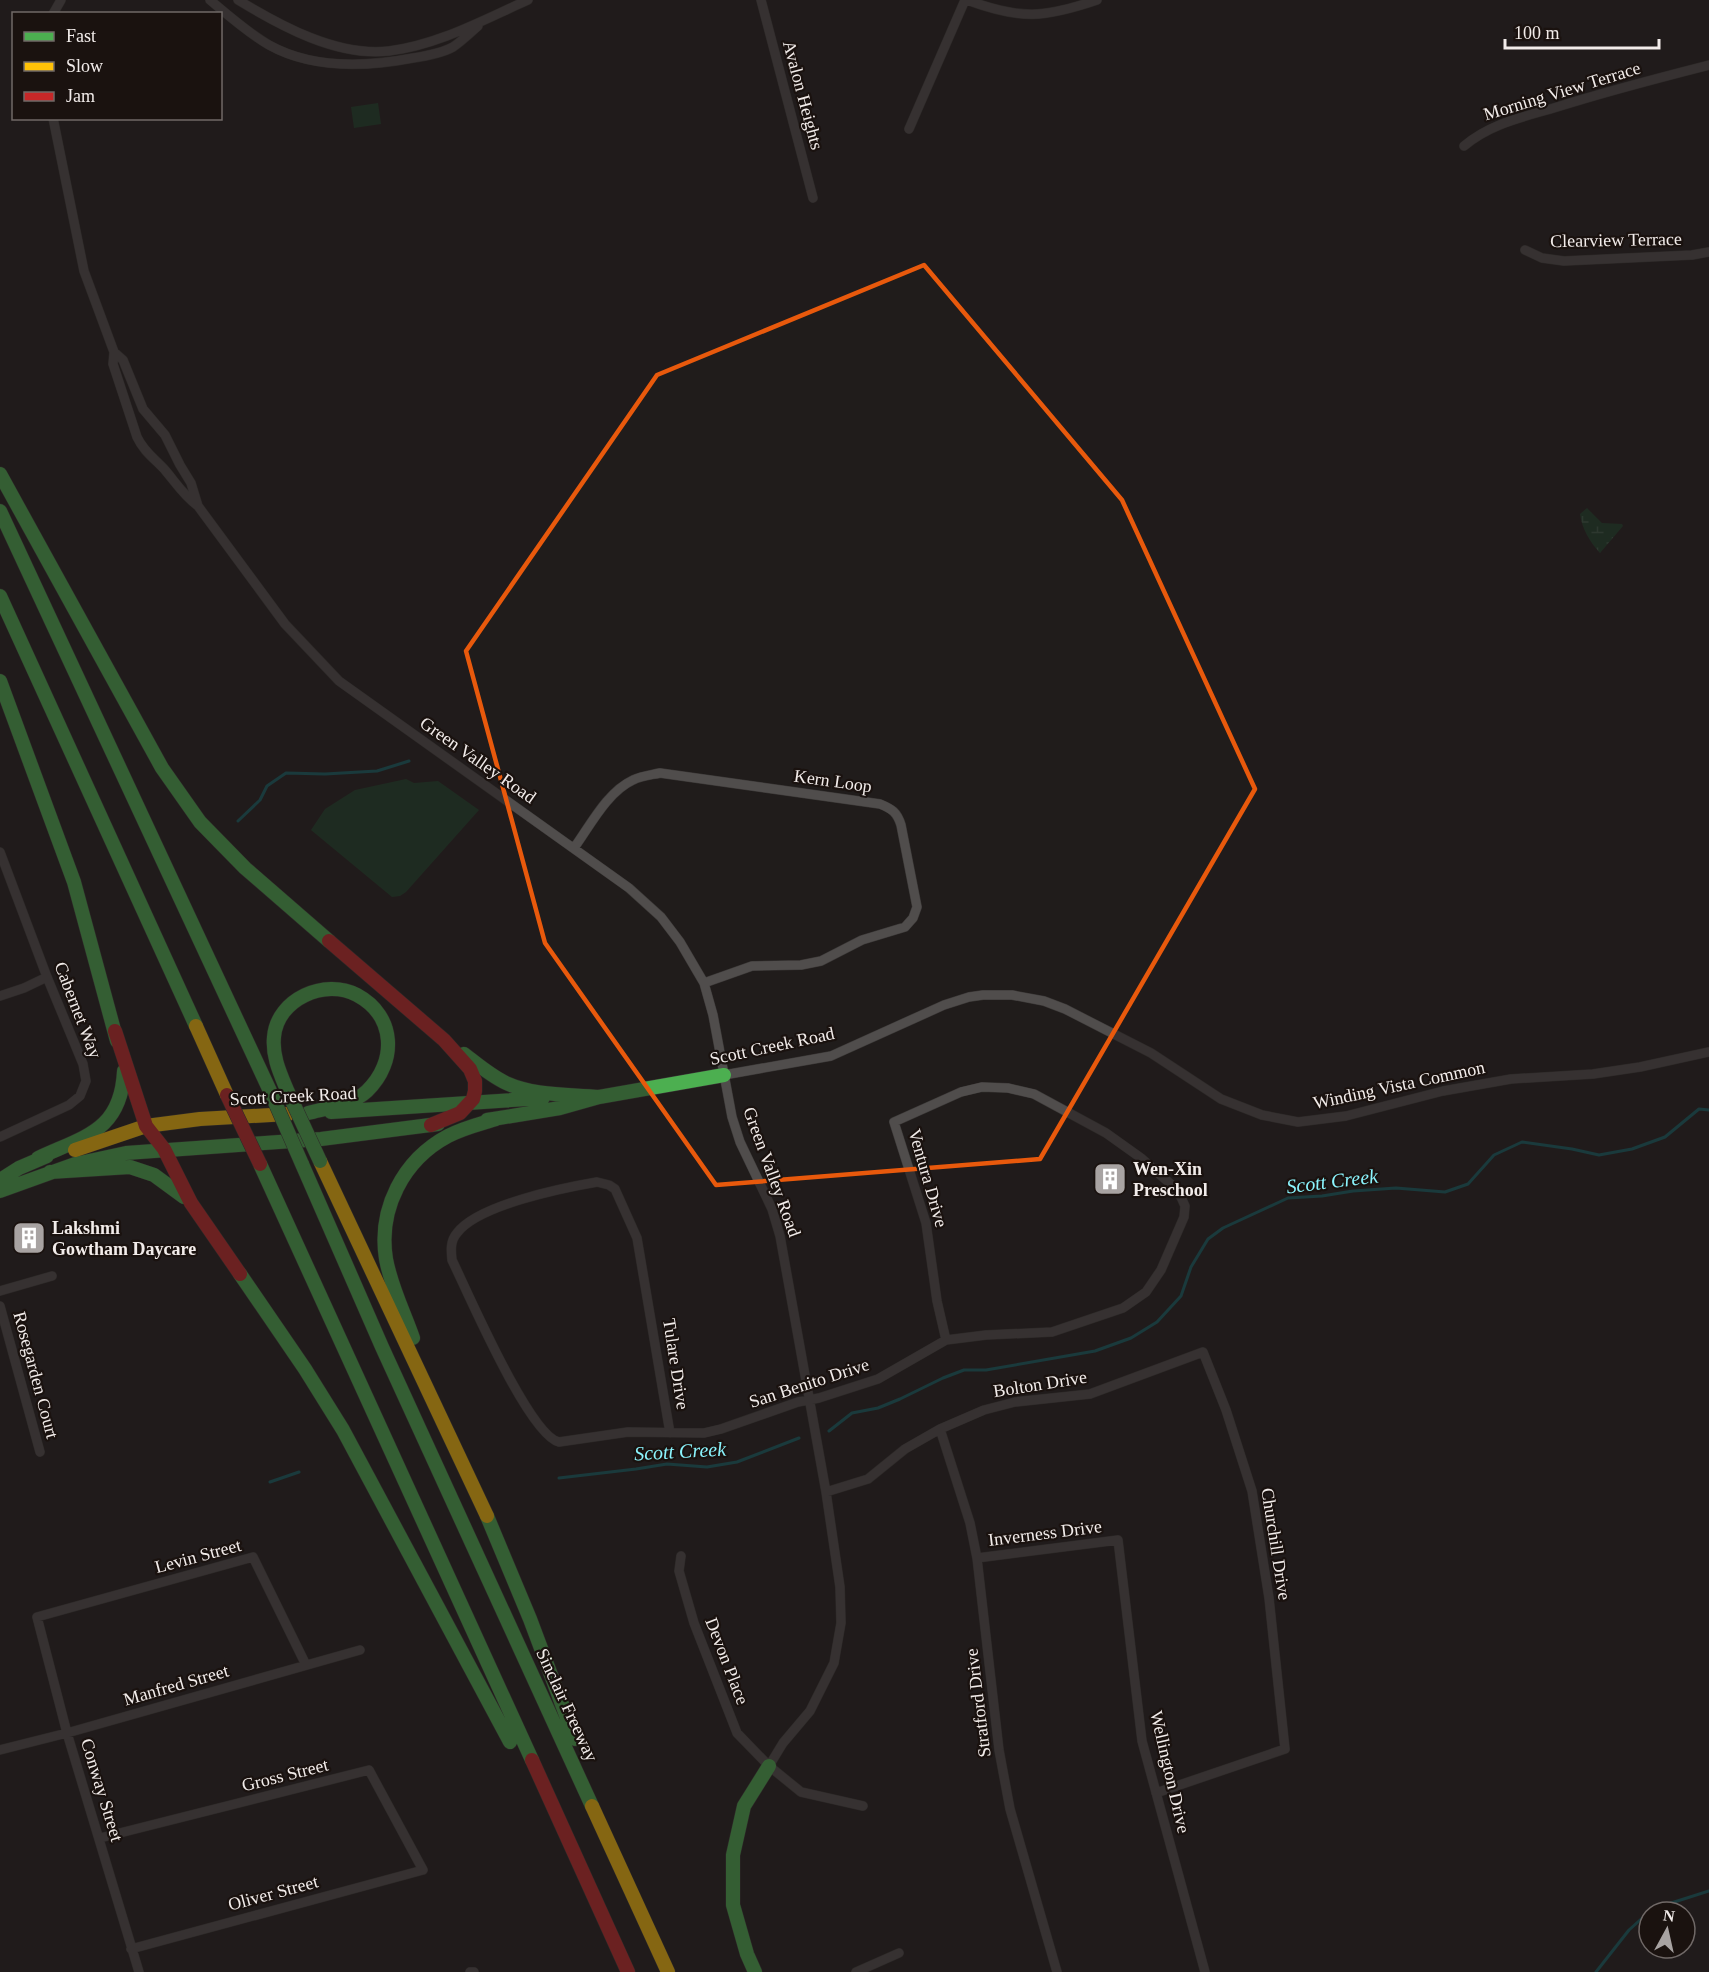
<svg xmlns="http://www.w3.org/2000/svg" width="1709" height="1972" viewBox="0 0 1709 1972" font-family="'Times New Roman',serif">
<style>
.grass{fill:#1c3f29}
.wetland{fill:url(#wetland-marsh)}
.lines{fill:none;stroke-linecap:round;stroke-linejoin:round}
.stream{stroke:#125f65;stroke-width:3}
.street-casing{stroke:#3b3837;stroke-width:10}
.fast-casing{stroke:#3b3837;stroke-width:15}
.slow-casing{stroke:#3b3837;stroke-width:15}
.jam-casing{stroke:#3b3837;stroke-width:15}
.street{stroke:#504d4c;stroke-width:9}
.fast{stroke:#4caf50;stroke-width:14}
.slow{stroke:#ffc107;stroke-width:14}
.jam{stroke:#c62828;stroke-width:14}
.fast-bridge-casing{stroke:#3b3837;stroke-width:15;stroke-linecap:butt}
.jam-bridge-casing{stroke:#3b3837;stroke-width:15;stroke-linecap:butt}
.fast-bridge{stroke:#4caf50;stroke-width:14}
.jam-bridge{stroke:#c62828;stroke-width:14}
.marked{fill:none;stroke:#e8590c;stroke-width:4.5;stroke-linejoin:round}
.labels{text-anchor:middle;stroke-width:4.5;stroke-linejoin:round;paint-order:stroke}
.street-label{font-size:18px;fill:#f2ecea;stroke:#1a120f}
.poi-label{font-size:18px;font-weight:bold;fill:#f2ecea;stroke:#1a120f;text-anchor:start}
.water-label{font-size:20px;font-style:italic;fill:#8bf5fe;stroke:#1a120f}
</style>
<defs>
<pattern id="wetland-marsh" width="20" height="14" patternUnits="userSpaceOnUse" patternTransform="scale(1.5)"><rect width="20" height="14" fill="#1c3f29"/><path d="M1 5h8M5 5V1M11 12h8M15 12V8" fill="none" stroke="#3d5b48"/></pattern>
</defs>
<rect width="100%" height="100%" fill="#201c1b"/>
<path class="grass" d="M 378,103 L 381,124 L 354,128 L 351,107 Z
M 406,779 L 414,783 L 438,781 L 479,810 L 406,892 L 400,896 L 392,897 L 311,830 L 325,809 L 355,790 Z"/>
<path class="wetland" d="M 1587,508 L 1602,523 L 1622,524 L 1623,526 L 1600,553 C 1590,542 1582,529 1580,514 Z"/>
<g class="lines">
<path class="stream" d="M 238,821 L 260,800 L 267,786 L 286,773 L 325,774 L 377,771 L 409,761
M 829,1431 L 852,1413 L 878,1408 L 900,1399 L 943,1378 L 964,1370 L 986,1370 L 1095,1351 L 1131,1338 L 1157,1322 L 1181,1296 L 1191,1267 L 1208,1239 L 1223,1228 L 1288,1198 L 1322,1196 L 1353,1191 L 1396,1188 L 1445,1192 L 1468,1184 L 1494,1155 L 1522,1142 L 1572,1149 L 1599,1155 L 1632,1149 L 1665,1137 L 1699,1109 L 1709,1110
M 559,1478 L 636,1469 L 667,1464 L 707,1467 L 737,1462 L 799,1438
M 270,1482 L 299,1472
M 1650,1912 L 1668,1904 L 1709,1891
M 1596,1972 L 1629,1930 L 1649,1912"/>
<g class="street-casing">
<path id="street" d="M 210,0 C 229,16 248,33 269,45 C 312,69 366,67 413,58 C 426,56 442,53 453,47 C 462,41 470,33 478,26
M 238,0 C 281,26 337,57 389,51 C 438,45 483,20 528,0
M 761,0 L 813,198
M 967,0 C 1021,20 1044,18 1097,0
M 53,14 L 61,0
M 53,118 L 84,271 L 114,352 L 113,364 L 137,437 C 144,452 155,459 165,470 C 176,483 184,496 198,506 L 285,624 L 339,681 L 629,888 L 661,917 L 680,942 L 704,983 L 713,1015 L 732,1117 L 740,1142 L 772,1209 L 780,1236 L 826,1492 L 840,1587 L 841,1623 L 834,1663 L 810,1711 L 783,1743 L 769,1766
M 909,129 L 965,0
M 1464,146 C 1491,123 1524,117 1557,107 C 1607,91 1658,78 1709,65
M 1525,250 L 1542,258 L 1564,261 L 1692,255 L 1709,252
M 114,352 L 123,360 L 143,409 L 165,435 L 180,465 L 191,483 L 198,506
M 574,848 C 590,826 607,792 633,780 C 641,776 651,775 660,773 L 880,804 C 892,809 897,812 901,825 L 917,907 L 913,918 L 905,927 L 862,940 L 821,961 L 801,965 L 752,966 L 704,983
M 0,852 L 47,977 L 83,1064 L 86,1081 L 80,1096 L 69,1105 L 0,1137
M 0,996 L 24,988 L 47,977
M 724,1075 L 831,1056 L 944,1005 L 969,997 L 983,995 L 1012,995 L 1044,1001 L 1065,1009 L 1151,1053 L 1221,1099 L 1262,1115 L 1298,1122 L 1346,1116 L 1443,1091 L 1511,1079 L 1593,1074 L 1640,1067 L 1709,1052
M 0,1291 L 52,1276
M 0,1306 L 40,1452
M 940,1429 L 970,1523 L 977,1558 L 999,1750 L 1010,1809 L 1057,1972
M 670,1433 L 637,1238 L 615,1189 L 609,1185 L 597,1182 C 562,1188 478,1205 457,1233 C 450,1241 451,1251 452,1260 C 468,1293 529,1435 559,1442 L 628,1432 L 704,1433 L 721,1429 L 798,1402 L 819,1398 L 878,1379 L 946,1340 L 986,1335 L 1052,1332 L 1123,1308 L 1146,1292 L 1161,1270 L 1184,1217 L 1185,1206 L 1181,1197 L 1173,1186 L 1141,1158 L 1106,1133 L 1034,1094 L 1008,1088 L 982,1087 L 961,1092 L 894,1122 L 926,1223 L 937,1301 L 946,1340
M 826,1492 L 868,1479 L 905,1449 L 940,1429 L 984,1410 L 1015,1402 L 1090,1394 L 1203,1352 L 1226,1410 L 1252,1491 L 1269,1598 L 1285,1749 L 1156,1793
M 681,1556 L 679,1571 L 694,1623 L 737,1733 L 769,1766 L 801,1792 L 863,1806
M 977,1558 L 1118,1540 L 1142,1741 L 1205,1972
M 0,1750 L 67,1733 L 360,1650
M 100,1838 L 369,1770 L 423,1870 L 131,1949
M 139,1972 L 67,1733 L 37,1617 L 253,1557 L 306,1665
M 470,1972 L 474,1972
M 856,1972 L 899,1953"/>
</g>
<g class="fast-casing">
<path id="fast" d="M 0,474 L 162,768 L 200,822 L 245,868 L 329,941
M 0,511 L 270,1091
M 0,596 L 196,1026
M 0,681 L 74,882 L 117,1041
M 464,1054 C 477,1064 491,1076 506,1083 C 535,1096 568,1094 599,1097
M 287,1090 C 280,1073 272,1056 274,1037 C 277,999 325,978 357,995 C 396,1016 397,1062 367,1091 C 352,1105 327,1108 308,1113
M 331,1112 L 543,1098
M 487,1120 L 560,1108 L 599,1097 L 724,1075
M 38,1158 C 85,1136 121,1131 124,1071
M 260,1164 L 532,1760
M 302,1164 L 382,1347 L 592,1806
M 50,1172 L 130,1167 L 154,1175 L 184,1197
M 0,1180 L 19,1168 L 47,1156
M 0,1191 L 75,1164 L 126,1153 L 321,1139 L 438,1124
M 240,1274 L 305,1369 L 343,1430 L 510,1742
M 413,1338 C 404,1312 391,1287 386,1259 C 378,1209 403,1160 448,1136 C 463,1128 480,1124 496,1119
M 487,1516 L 530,1619 L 575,1739
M 755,1972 L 747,1954 L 733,1905 L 733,1855 L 744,1806 L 769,1766"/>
</g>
<g class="slow-casing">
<path id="slow" d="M 196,1026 L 227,1095
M 75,1150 L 146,1126 L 200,1119 L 288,1114
M 320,1161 L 487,1516
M 592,1806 L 668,1972"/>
</g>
<g class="jam-casing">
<path id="jam" d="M 329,941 L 444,1040 L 470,1069 L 475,1081 L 475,1091 L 473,1099 L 460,1113 L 431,1125
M 115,1031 L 146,1126 L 164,1149 L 191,1203 L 240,1274
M 532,1760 L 628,1972"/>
</g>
<use href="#street" class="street"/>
<use href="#fast" class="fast"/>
<use href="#slow" class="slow"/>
<use href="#jam" class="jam"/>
<g class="fast-bridge-casing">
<path id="fast-bridge" d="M 287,1090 L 320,1161
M 270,1091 L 302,1164"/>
</g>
<g class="jam-bridge-casing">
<path id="jam-bridge" d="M 227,1095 L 260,1164"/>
</g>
<use href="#fast-bridge" class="fast-bridge"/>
<use href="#jam-bridge" class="jam-bridge"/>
</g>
<path d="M0 0H1709V1972H0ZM 924,265 L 1122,500 L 1255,789 L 1040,1159 L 716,1185 L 545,943 L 466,651 L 657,375 Z" fill="#201c1b" fill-opacity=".55" fill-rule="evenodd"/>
<path class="marked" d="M 924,265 L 1122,500 L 1255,789 L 1040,1159 L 716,1185 L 545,943 L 466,651 L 657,375 Z"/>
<defs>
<g id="building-square" transform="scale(1.725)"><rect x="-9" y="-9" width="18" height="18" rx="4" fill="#a8a3a2" stroke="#1a120f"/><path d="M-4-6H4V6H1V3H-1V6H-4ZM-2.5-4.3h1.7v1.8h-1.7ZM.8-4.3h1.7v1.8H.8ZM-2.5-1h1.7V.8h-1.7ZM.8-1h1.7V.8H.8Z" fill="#fff"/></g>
</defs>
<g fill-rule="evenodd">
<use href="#building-square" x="1110" y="1179"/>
<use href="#building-square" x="29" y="1238"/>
</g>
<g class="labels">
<g class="street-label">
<text transform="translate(1562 91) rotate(-17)" y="6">Morning View Terrace</text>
<text transform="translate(803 95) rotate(75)" y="6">Avalon Heights</text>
<text transform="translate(1616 240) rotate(-1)" y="6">Clearview Terrace</text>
<text transform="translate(478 760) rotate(35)" y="6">Green Valley Road</text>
<text transform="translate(833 781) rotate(8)" y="6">Kern Loop</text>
<text transform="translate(78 1010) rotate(69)" y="6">Cabernet Way</text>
<text transform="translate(772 1046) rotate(-12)" y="6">Scott Creek Road</text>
<text transform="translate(1399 1085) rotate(-12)" y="6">Winding Vista Common</text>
<text transform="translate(293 1096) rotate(-3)" y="6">Scott Creek Road</text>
<text transform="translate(772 1172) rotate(70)" y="6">Green Valley Road</text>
<text transform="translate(928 1178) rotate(74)" y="6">Ventura Drive</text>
<text transform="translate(676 1364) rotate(81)" y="6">Tulare Drive</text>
<text transform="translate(36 1375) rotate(75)" y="6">Rosegarden Court</text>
<text transform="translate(809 1383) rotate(-18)" y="6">San Benito Drive</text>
<text transform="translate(1040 1384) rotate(-9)" y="6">Bolton Drive</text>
<text transform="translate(1045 1533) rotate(-7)" y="6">Inverness Drive</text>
<text transform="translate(1276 1544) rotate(81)" y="6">Churchill Drive</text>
<text transform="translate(198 1556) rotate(-15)" y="6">Levin Street</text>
<text transform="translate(727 1661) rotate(69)" y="6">Devon Place</text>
<text transform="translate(176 1685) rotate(-16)" y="6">Manfred Street</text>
<text transform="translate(978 1703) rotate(-97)" y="6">Stratford Drive</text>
<text transform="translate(567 1705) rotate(65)" y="6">Sinclair Freeway</text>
<text transform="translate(1170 1772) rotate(77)" y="6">Wellington Drive</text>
<text transform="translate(285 1775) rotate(-14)" y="6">Gross Street</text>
<text transform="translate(102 1790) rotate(73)" y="6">Conway Street</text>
<text transform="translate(273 1893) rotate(-15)" y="6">Oliver Street</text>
</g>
<g class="poi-label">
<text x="1133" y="1175">Wen-Xin<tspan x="1133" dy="21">Preschool</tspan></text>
<text x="52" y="1234">Lakshmi<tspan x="52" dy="21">Gowtham Daycare</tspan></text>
</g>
<g class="water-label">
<text transform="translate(1332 1181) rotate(-7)" y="7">Scott Creek</text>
<text transform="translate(680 1451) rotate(-3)" y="7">Scott Creek</text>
</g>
</g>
<rect x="12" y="12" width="210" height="108" fill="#1a120f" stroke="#706967" stroke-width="1.5"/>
<rect x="24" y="32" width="30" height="9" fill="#4caf50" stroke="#706967" stroke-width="1.5"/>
<text x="66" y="42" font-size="18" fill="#f2ecea">Fast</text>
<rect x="24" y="62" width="30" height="9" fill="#ffc107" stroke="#706967" stroke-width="1.5"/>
<text x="66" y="72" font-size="18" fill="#f2ecea">Slow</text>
<rect x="24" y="92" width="30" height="9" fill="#c62828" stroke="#706967" stroke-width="1.5"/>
<text x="66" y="102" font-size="18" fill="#f2ecea">Jam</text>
<g transform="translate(1667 1930) rotate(8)"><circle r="28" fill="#1a120f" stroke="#706967" stroke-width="1.5"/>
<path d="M0-4.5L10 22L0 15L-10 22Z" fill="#a8a3a2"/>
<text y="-9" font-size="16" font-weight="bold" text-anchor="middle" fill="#f2ecea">N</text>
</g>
<path d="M1505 39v9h154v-9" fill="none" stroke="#f2ecea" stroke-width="3"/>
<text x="1514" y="39" font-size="18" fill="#f2ecea" stroke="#1a120f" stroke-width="4.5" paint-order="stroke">100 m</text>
</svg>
